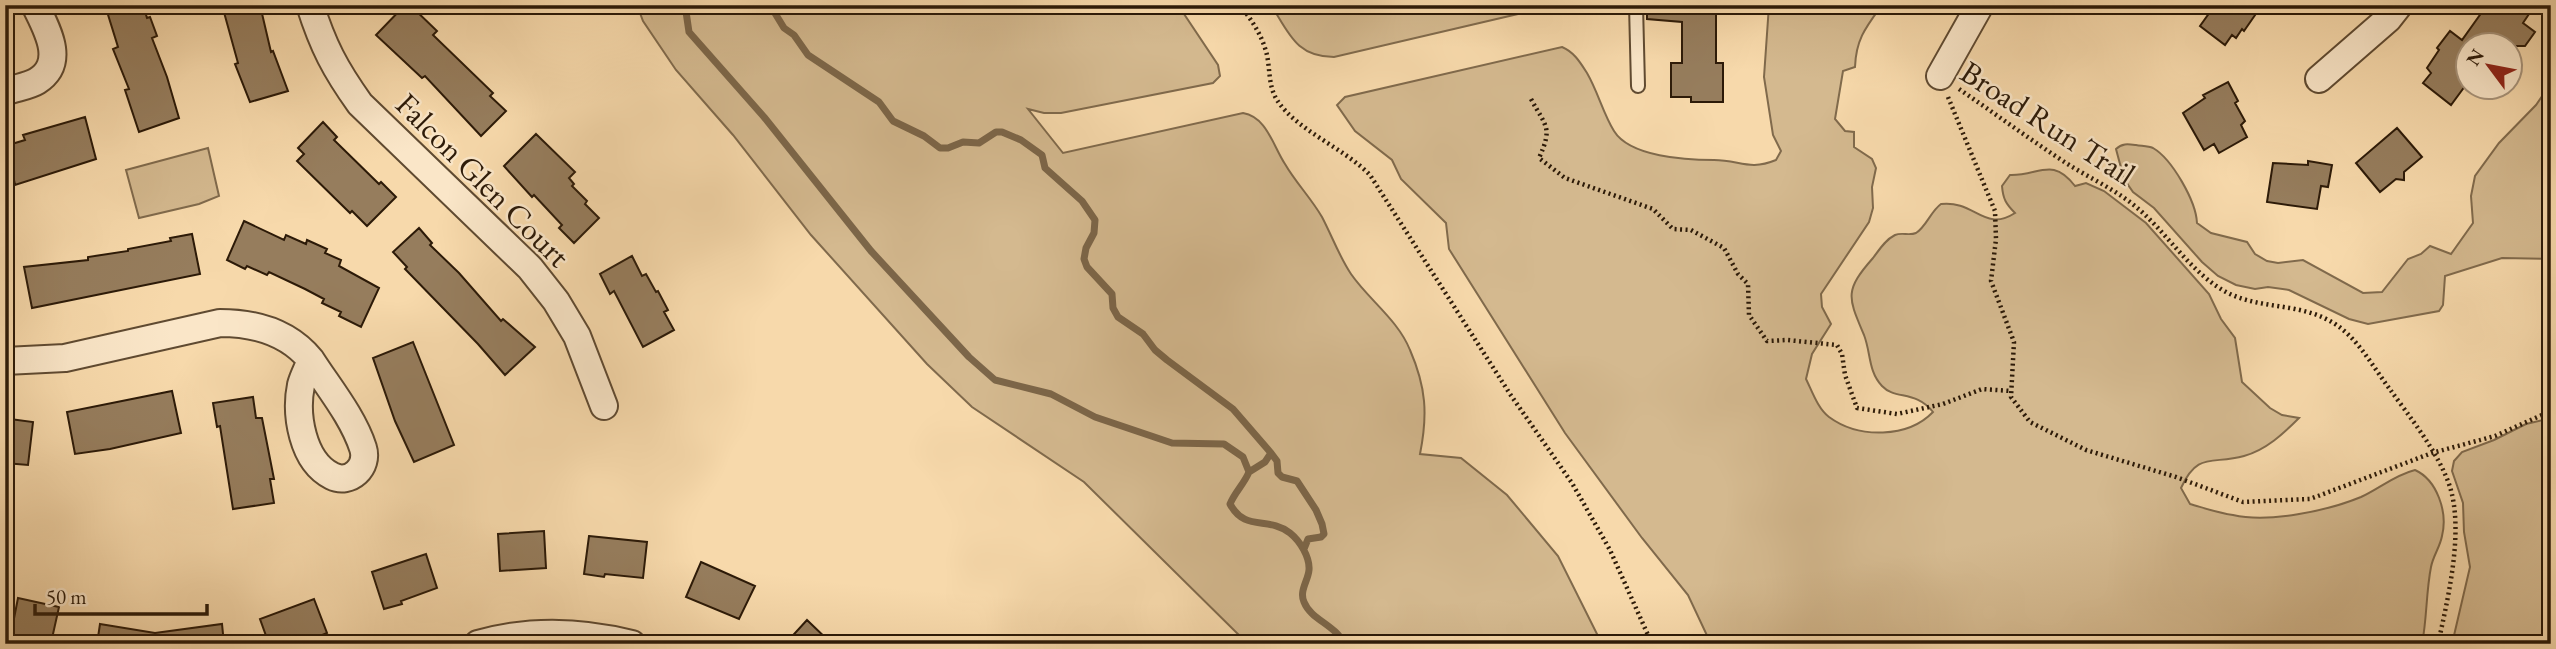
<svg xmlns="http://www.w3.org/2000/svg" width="2556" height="649" viewBox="0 0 2556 649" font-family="'EB Garamond',serif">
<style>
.green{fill:#d4b98f;stroke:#806a4c;stroke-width:2}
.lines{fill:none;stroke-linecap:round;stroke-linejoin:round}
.stream{stroke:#7c6649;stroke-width:7}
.building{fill:#967d5d;stroke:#2c1a08;stroke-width:2}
.service-casing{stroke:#5f4a31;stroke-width:16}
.minor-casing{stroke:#5f4a31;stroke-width:30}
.path{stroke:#2c1a08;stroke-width:4.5;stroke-dasharray:2 3.5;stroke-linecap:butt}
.service{stroke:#fae6c8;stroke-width:12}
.minor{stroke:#fae6c8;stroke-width:26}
.labels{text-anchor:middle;stroke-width:5;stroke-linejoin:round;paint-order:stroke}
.street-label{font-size:32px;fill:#2c1a08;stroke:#fae6c8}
</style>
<rect width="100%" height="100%" fill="#f7d9ab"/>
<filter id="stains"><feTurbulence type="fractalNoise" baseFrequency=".00286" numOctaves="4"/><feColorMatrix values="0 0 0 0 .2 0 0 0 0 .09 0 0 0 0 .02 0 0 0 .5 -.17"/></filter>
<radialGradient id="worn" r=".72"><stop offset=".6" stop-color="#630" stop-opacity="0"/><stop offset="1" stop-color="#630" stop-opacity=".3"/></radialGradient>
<path class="green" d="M 637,5 L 1178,5 L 1218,65 L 1220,76 L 1213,83 L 1061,113 L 1044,113 L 1028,109 L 1063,153 L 1243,113 C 1267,117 1273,146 1285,164 C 1296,183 1311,198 1322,217 C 1332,236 1339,256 1351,274 C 1369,300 1398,320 1410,350 C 1426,387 1428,414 1420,454 L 1461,458 L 1507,495 L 1558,556 L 1602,644 L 1248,644 L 1084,482 L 972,407 L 927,364 L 811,235 L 733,135 L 676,70 L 643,21 Z
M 1271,5 L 1535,5 L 1531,10 L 1518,14 L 1334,57 C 1296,57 1289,33 1271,5 Z
M 1769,5 L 1882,5 C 1866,27 1856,39 1855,67 L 1843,71 L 1835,119 L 1845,131 L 1854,132 L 1854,147 L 1872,159 L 1876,168 L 1872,187 L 1873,208 L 1869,222 L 1821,294 L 1822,307 L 1831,324 L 1812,354 L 1806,379 C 1812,391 1818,409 1829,417 C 1859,439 1908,438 1933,412 C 1916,390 1895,400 1882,386 C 1868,371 1871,353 1864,335 C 1848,297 1844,291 1873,258 C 1879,250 1885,240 1895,235 C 1902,232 1909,236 1916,233 C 1926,227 1931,211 1941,204 C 1975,200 1984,233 2015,213 C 2006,204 2003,199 2002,186 L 2010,175 C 2039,176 2052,156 2075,186 L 2086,183 L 2104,191 L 2146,223 L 2209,294 L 2221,319 L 2235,338 L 2242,382 L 2270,408 L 2282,415 L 2299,418 C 2283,434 2266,450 2244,456 C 2212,465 2198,451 2181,488 L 2190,504 C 2204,508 2218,513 2233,515 C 2269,523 2327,511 2361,497 C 2380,488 2395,475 2415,470 C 2437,480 2448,512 2442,536 C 2440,547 2433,556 2431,567 C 2426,592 2427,619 2422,644 L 1711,644 L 1688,595 L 1642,538 L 1565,433 L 1449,249 L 1446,223 L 1401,179 L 1392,160 L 1355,131 L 1337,105 L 1345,97 L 1562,47 C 1574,52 1580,62 1587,73 C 1598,92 1603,113 1614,131 C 1630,157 1686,160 1714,160 C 1740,160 1749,171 1776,160 L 1781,151 L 1773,135 L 1764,77 Z
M 2551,83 L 2551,259 L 2502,258 L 2445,276 L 2443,305 L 2439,311 L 2368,324 L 2349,319 L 2289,290 L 2268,287 L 2255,289 L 2236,285 L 2218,276 L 2202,262 L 2154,208 L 2133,192 L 2124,179 L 2116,149 C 2122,143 2128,144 2136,145 C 2141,146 2148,146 2153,148 C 2172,159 2196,201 2197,223 L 2211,233 L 2247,242 L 2255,254 L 2267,261 L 2278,263 L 2303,260 L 2363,293 L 2382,292 L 2408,259 L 2421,254 L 2430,246 L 2451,254 L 2473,223 L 2471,196 L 2475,176 L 2499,143 L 2536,105 Z
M 208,148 L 219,196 L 199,204 L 139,218 L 126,170 Z
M 2551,418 L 2551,644 L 2452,644 L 2470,567 L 2464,532 L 2463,503 L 2452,471 L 2454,461 L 2462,452 L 2494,440 L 2526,424 Z"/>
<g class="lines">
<path class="stream" d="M 685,5 L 689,32 L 764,117 L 871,251 L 969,357 L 995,380 L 1051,394 L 1095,417 L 1172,443 L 1224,444 L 1243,457 L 1249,472 C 1244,484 1235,492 1230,504 C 1245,532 1268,516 1290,533 C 1300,541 1310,557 1309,570 C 1308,581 1299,591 1304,602 C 1311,620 1336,625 1344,644
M 770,5 L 784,28 L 794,35 L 808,55 L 879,102 L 893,121 L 924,136 L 940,148 L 948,148 L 963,142 L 979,143 L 996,132 L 1002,132 L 1021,140 L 1042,155 L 1045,168 L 1082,201 L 1095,220 L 1094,233 L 1086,248 L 1084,259 L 1087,267 L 1112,294 L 1113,308 L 1118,317 L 1143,334 L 1155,350 L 1167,360 L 1233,409 L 1271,453 L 1265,462 L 1249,472
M 1271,453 L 1277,461 L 1278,473 L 1282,477 L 1297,481 L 1316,510 L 1322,524 L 1324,534 L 1321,537 L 1308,539 L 1304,549"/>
</g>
<path class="building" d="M 105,5 L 143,5 L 147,18 L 150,17 L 157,36 L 152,38 L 167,77 L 179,118 L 139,132 L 125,90 L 129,89 L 113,49 L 118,47 Z
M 222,5 L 260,5 L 271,52 L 273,51 L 288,91 L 250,102 L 235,64 L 238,63 Z
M 405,5 L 410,5 L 437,31 L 433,35 L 493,93 L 490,96 L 506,111 L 481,136 L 425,76 L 422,78 L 376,35 Z
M 1647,5 L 1716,5 L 1716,63 L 1723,63 L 1723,102 L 1691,102 L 1691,97 L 1671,97 L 1671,63 L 1682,63 L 1682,22 L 1647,19 Z
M 2215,5 L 2262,5 L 2244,31 L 2242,29 L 2236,38 L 2232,35 L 2225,45 L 2200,26 Z
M 2487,5 L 2535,5 L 2523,23 L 2535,32 L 2525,46 L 2468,46 L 2468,82 L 2451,105 L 2423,83 L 2431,73 L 2427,68 L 2439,50 L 2437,48 L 2450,31 L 2462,40 Z
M 2228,82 L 2238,101 L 2235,103 L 2245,121 L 2241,125 L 2247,137 L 2219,153 L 2214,144 L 2204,150 L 2183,113 L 2205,98 L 2203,95 Z
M 85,117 L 96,159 L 15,185 L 14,180 L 5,183 L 5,146 L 25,140 L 23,135 Z
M 323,122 L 337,137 L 334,140 L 379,184 L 381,182 L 396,197 L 367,226 L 352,211 L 350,213 L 297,161 L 304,154 L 298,148 Z
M 2397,128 L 2422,157 L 2404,172 L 2404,180 L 2396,179 L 2380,192 L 2356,163 Z
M 536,134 L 575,172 L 569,178 L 574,184 L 572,186 L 587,201 L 585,204 L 599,218 L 574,243 L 559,228 L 562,225 L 534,195 L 532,197 L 504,166 Z
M 2308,161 L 2332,165 L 2328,187 L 2321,186 L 2317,209 L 2267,202 L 2273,163 L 2308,165 Z
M 244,221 L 284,240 L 286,235 L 306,244 L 307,240 L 327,249 L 325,253 L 341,260 L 339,266 L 379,288 L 361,327 L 339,316 L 341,312 L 322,303 L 324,299 L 305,289 L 269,272 L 267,275 L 247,266 L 245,269 L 227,260 Z
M 419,228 L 432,243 L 430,245 L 459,273 L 501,321 L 503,319 L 535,347 L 505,375 L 478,344 L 405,269 L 407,267 L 393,252 Z
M 192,234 L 200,274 L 32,308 L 24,267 L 88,260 L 88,257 L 128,251 L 128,249 L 171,241 L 170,238 Z
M 632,256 L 642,276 L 646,274 L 656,292 L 658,291 L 668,310 L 664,312 L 674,330 L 643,347 L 614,291 L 610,294 L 600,274 Z
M 413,342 L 454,445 L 414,462 L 395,421 L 373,358 Z
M 172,391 L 181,433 L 110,449 L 75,454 L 67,412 Z
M 253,397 L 256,418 L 262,418 L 274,479 L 270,479 L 274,503 L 233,509 L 220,426 L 217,427 L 213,403 Z
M 10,419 L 33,422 L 28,465 L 5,463 L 5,424 L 10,424 Z
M 544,531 L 546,568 L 500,571 L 498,534 Z
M 589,536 L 647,542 L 643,578 L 605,574 L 604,577 L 584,574 Z
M 426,554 L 437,588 L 401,601 L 402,604 L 384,609 L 372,572 Z
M 701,562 L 755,586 L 739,619 L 686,597 Z
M 18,598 L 59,607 L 51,643 L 31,638 L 30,644 L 9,644 Z
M 314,599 L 327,633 L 301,644 L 269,644 L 260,619 Z
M 807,620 L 832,644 L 785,644 Z
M 100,624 L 155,633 L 222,624 L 224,644 L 97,644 Z"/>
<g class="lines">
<g class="service-casing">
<path id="service" d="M 1636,5 L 1638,86"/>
</g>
<g class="minor-casing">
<path id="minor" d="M 310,5 C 323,46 335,69 360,104 L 530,268 L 556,301 L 577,336 L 604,406
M 1940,76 L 1980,5
M 2319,79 L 2388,19 L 2399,5
M 5,92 C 15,88 29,86 37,81 C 67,62 46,28 35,5
M 5,361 L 65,358 L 220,323 C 256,323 288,332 311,360 C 329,388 353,417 363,448 C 369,467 350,485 332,476 C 302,461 295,414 301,385 C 303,377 308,368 311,360
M 478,644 C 530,629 580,631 632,644"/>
</g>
<path class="path" d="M 1240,5 C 1250,18 1260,32 1265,48 C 1271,65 1267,84 1277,100 C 1296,130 1344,148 1370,175 L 1510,394 L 1572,483 L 1610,550 L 1652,644
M 1959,89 C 1994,113 2028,138 2063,161 C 2087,177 2113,188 2135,206 C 2167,232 2191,274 2228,293 C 2260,309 2298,303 2330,321 C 2356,335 2371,364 2389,388 C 2409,416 2439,453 2450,487 C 2464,532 2448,598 2438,644
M 1948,97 L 1995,211 L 1996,239 L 1991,281 L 2014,342 L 2011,397 L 2030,422 L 2086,450 L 2176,477 L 2243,502 L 2310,499 L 2432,453 L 2495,436 L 2551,411
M 1531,99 C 1546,127 1553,127 1539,158 L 1565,178 L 1653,209 L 1673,229 L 1691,230 L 1724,248 L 1738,274 L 1748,284 L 1749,315 L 1767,341 L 1787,340 L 1837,345 L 1842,354 L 1845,375 L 1857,408 L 1897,414 L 1943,404 L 1982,389 L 2011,391"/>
<use href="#service" class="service"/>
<use href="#minor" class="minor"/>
</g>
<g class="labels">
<g class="street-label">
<text transform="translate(2048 123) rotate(33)" y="11">Broad Run Trail</text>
<text transform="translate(483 180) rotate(45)" y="11">Falcon Glen Court</text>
</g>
</g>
<rect width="2556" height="649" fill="none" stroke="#f7d9ab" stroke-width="28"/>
<rect x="7" y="7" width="2542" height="635" fill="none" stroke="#2c1a08" stroke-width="3.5"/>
<rect x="14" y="14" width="2528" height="621" fill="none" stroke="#2c1a08" stroke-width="2"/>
<g transform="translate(2489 66) rotate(302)"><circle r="33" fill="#fae6c8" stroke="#a8947b" stroke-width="2"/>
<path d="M0-5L12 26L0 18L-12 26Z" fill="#8f2418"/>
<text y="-10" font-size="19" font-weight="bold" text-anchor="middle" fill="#2c1a08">N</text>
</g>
<path d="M35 604v10h172v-10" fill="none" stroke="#2c1a08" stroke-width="3.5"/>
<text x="46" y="604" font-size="21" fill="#2c1a08" stroke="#fae6c8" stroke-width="5" paint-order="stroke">50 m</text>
<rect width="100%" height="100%" filter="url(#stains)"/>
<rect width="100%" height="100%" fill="url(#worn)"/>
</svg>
